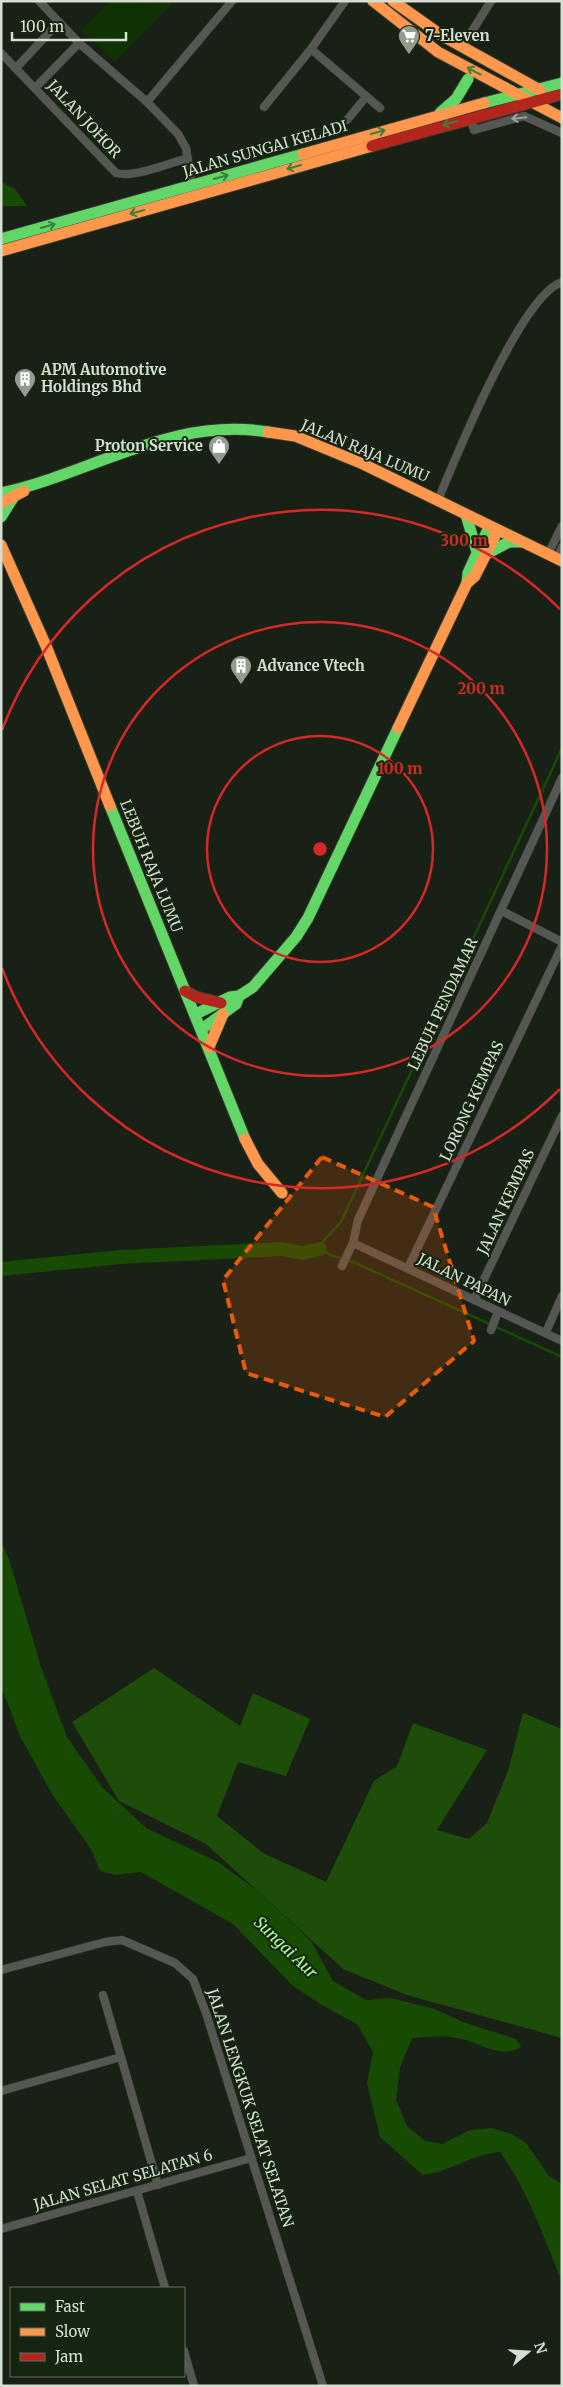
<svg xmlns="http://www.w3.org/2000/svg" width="563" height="2387" viewBox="0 0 563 2387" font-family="Merriweather,serif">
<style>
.green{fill:#0f3203}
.forest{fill:#1d4d09}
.water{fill:#174a02}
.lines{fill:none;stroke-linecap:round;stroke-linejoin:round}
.stream{stroke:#174a02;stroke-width:2.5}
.river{stroke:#174a02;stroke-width:14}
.street-casing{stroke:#343b31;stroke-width:9}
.fast-casing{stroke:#343b31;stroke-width:13}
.slow-casing{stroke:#343b31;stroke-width:13}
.jam-casing{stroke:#343b31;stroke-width:13}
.street{stroke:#545752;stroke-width:8}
.fast{stroke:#63d668;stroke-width:11}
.slow{stroke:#ff974d;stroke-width:11}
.jam{stroke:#b3261e;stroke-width:11}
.oneway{stroke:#3c7e3d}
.oneway2{stroke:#9aa198}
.marked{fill:#e8590c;fill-opacity:0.2;stroke:#e8590c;stroke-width:4;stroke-dasharray:10 6;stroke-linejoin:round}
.ring{fill:none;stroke:#d62828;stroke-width:2.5}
.labels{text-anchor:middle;stroke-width:4;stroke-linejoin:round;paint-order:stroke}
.poi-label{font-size:15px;font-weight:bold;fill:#d4ded1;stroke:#162512;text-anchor:start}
.street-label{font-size:15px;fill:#d4ded1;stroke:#162512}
.water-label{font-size:16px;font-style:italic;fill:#b0fc9a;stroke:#162512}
.centre{fill:#d62828;stroke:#162512;stroke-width:2.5}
.ring-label{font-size:15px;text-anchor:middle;font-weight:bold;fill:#d62828;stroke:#162512;stroke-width:4;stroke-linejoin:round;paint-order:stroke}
</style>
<rect width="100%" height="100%" fill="#192116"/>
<path class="green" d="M 111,1 L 172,3 L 115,62 L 81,30 Z"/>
<path class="forest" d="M 154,1668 L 240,1726 L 253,1693 L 310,1719 L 286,1776 L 238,1762 L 217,1816 L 263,1853 L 326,1882 L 374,1781 L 397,1766 L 413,1723 L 487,1750 L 437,1830 L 469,1839 L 487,1823 L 508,1771 L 523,1713 L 562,1729 L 562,2038 L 407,1995 L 343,1969 L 206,1844 L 119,1801 L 72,1722 Z"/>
<path class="water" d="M 1,182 L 15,189 L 27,206 L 1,206 Z
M 1,1541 L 9,1559 L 41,1667 L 67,1737 L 102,1787 L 146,1828 L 218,1862 L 258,1891 L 311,1941 L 333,1981 L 366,2000 L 390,1998 L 435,2009 L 463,2022 L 516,2039 L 521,2047 C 501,2059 482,2044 462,2039 C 445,2035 429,2037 412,2038 L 400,2068 L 396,2100 L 407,2126 L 425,2141 L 442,2144 L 470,2130 L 491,2128 L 512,2134 L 526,2143 L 549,2176 L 562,2184 L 562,2282 C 544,2238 528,2191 500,2152 C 472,2154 450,2172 423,2175 L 380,2137 L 367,2083 L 373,2052 L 357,2024 L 320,2004 L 292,1985 L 233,1924 L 141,1872 L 115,1875 L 100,1871 L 91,1849 L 52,1794 L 20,1736 L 1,1686 Z"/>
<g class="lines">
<path class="stream" d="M 562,748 L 341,1222 L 325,1239 L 320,1249 L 330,1255 L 353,1262 L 562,1357"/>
<path class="river" d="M 1,1269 L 121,1257 L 283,1249 L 302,1253 L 320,1249"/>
<g class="street-casing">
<path id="street" d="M 39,1 L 79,43 L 147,102 L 178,134 L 186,148 L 192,185
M 462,47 L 491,1
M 311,49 L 380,108
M 1,53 L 116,173 C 134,178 170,163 188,158
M 17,67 L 59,22
M 36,87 L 79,43
M 147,102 L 232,1
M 264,107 L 311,49 L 345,1
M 470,118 L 474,130 L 524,116 L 562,133
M 347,120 L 366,97
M 438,500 C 456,457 521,295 562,282
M 548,554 L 562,526
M 557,559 L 562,547
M 502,911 L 562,942
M 353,1243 L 562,1341
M 342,1266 L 353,1243 L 358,1220 L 562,778
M 408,1268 L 562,946
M 474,1300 L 562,1116
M 491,1330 L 498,1312
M 546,1332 L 562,1296
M 1,1970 L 105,1942 L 122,1940 L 175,1963 L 193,1979 L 206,2013 L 323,2386
M 103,1995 L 158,2185
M 1,2091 L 121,2057
M 137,2191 L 165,2288
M 1,2229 L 251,2158
M 184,2351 L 194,2386"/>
</g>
<g class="fast-casing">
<path id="fast" d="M 484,103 L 562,83
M 440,113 L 456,99 L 468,79
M 1,239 L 303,154
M 1,493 C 91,474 171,416 268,432
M 466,515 L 477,552
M 1,517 L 13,498
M 486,554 L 509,542 L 521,542
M 467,583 L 468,573 L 489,527
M 110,806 L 245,1139
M 196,1014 L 230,997 L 239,996 L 253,987 L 296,937 L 308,918 L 398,728
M 202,1029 L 236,1004 L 239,996"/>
</g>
<g class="slow-casing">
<path id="slow" d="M 373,1 L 438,52 L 562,118
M 393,1 L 441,35 L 540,90
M 303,154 L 484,103
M 1,251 L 372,146
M 268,432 L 295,436 L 363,464 L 562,561
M 1,503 L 24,491
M 1,545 L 46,646 L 110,806
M 398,728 L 467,583 L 475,576 L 498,530
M 209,1047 L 223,1014
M 245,1139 L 258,1164 L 282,1193"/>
</g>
<g class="jam-casing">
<path id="jam" d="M 372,146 L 562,94
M 185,991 L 196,997 L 221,1003"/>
</g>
<use href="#street" class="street"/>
<use href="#fast" class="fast"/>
<use href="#slow" class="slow"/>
<use href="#jam" class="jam"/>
</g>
<defs><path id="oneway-shaft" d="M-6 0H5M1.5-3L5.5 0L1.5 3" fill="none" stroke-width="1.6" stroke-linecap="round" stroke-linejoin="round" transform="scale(1.25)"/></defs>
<g class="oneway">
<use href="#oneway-shaft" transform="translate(474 71) rotate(-152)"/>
<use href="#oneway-shaft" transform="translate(450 123) rotate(164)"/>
<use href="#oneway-shaft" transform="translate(378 132) rotate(-16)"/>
<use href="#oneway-shaft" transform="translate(294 167) rotate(164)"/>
<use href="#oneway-shaft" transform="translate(221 177) rotate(-15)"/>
<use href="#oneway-shaft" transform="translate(137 212) rotate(164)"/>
<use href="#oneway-shaft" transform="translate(48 226) rotate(-16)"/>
</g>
<use class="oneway2" href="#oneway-shaft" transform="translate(519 118) rotate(174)"/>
<path class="marked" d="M 322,1157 L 433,1207 L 474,1341 L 385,1417 L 246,1373 L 223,1280 Z"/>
<g class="ring">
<circle cx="320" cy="849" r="113"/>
<circle cx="320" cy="849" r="227"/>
<path d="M560 1089A340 340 0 0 1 2 968M2 730A340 340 0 0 1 560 609"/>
</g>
<defs>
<g id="supermarket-pin" transform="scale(1.125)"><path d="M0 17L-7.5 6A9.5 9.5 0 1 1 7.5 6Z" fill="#939c90" stroke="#162512"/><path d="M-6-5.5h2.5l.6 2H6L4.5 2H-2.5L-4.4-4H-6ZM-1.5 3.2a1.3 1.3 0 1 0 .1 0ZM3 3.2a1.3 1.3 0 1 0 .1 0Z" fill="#fff"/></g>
<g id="building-pin" transform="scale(1.125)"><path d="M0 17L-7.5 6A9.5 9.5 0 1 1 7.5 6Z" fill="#939c90" stroke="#162512"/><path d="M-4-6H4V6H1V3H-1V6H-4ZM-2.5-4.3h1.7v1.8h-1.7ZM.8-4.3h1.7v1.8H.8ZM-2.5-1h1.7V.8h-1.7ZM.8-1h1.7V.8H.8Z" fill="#fff"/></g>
<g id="shop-pin" transform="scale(1.125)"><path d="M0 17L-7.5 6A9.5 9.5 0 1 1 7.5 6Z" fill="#939c90" stroke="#162512"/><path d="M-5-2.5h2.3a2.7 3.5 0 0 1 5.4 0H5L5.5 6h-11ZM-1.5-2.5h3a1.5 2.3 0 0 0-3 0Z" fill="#fff"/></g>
</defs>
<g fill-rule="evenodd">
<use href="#supermarket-pin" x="409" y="36"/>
<use href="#building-pin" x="25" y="379"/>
<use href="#shop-pin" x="219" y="446"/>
<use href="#building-pin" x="241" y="666"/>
</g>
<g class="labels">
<g class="poi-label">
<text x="425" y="41">7-Eleven</text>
<text x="41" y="375">APM Automotive<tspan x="41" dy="17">Holdings Bhd</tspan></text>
<text x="203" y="451" text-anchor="end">Proton Service</text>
<text x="257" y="671">Advance Vtech</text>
</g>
<g class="street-label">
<text transform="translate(84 119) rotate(47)" y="5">JALAN JOHOR</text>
<text transform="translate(265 149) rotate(-16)" y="5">JALAN SUNGAI KELADI</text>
<text transform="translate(365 451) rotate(23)" y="5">JALAN RAJA LUMU</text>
<text transform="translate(151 866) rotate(68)" y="5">LEBUH RAJA LUMU</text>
<text transform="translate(443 1004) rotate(-65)" y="5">LEBUH PENDAMAR</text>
<text transform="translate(472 1101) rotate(-65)" y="5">LORONG KEMPAS</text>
<text transform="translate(506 1202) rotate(-65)" y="5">JALAN KEMPAS</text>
<text transform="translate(464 1280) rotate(26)" y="5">JALAN PAPAN</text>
<text transform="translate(250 2108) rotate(72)" y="5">JALAN LENGKUK SELAT SELATAN</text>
<text transform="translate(123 2180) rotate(-16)" y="5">JALAN SELAT SELATAN 6</text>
</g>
<g class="water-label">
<text transform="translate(286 1947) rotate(44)" y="6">Sungai Aur</text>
</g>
</g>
<circle cx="320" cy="849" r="8" class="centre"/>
<g class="ring-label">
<text x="464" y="546">300 m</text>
<text x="481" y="694">200 m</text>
<text x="400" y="774">100 m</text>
</g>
<rect width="563" height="2387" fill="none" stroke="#d4ded1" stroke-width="5"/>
<rect x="10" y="2287" width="175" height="90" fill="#162512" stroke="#626f5e"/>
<rect x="20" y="2303" width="25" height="8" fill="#63d668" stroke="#626f5e"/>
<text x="55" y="2312" font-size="15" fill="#d4ded1">Fast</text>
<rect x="20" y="2328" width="25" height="8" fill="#ff974d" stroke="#626f5e"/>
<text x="55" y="2337" font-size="15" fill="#d4ded1">Slow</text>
<rect x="20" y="2353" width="25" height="8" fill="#b3261e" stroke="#626f5e"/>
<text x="55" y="2362" font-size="15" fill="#d4ded1">Jam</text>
<g transform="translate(528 2352) rotate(72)" stroke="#162512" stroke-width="4" paint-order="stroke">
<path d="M0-4L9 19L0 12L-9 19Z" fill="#d4ded1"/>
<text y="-8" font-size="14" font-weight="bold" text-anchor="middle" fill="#d4ded1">N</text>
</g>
<path d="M12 32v8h114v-8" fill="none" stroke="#d4ded1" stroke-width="2.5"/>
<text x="20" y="32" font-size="15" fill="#d4ded1" stroke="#162512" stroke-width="4" paint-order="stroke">100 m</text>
</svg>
